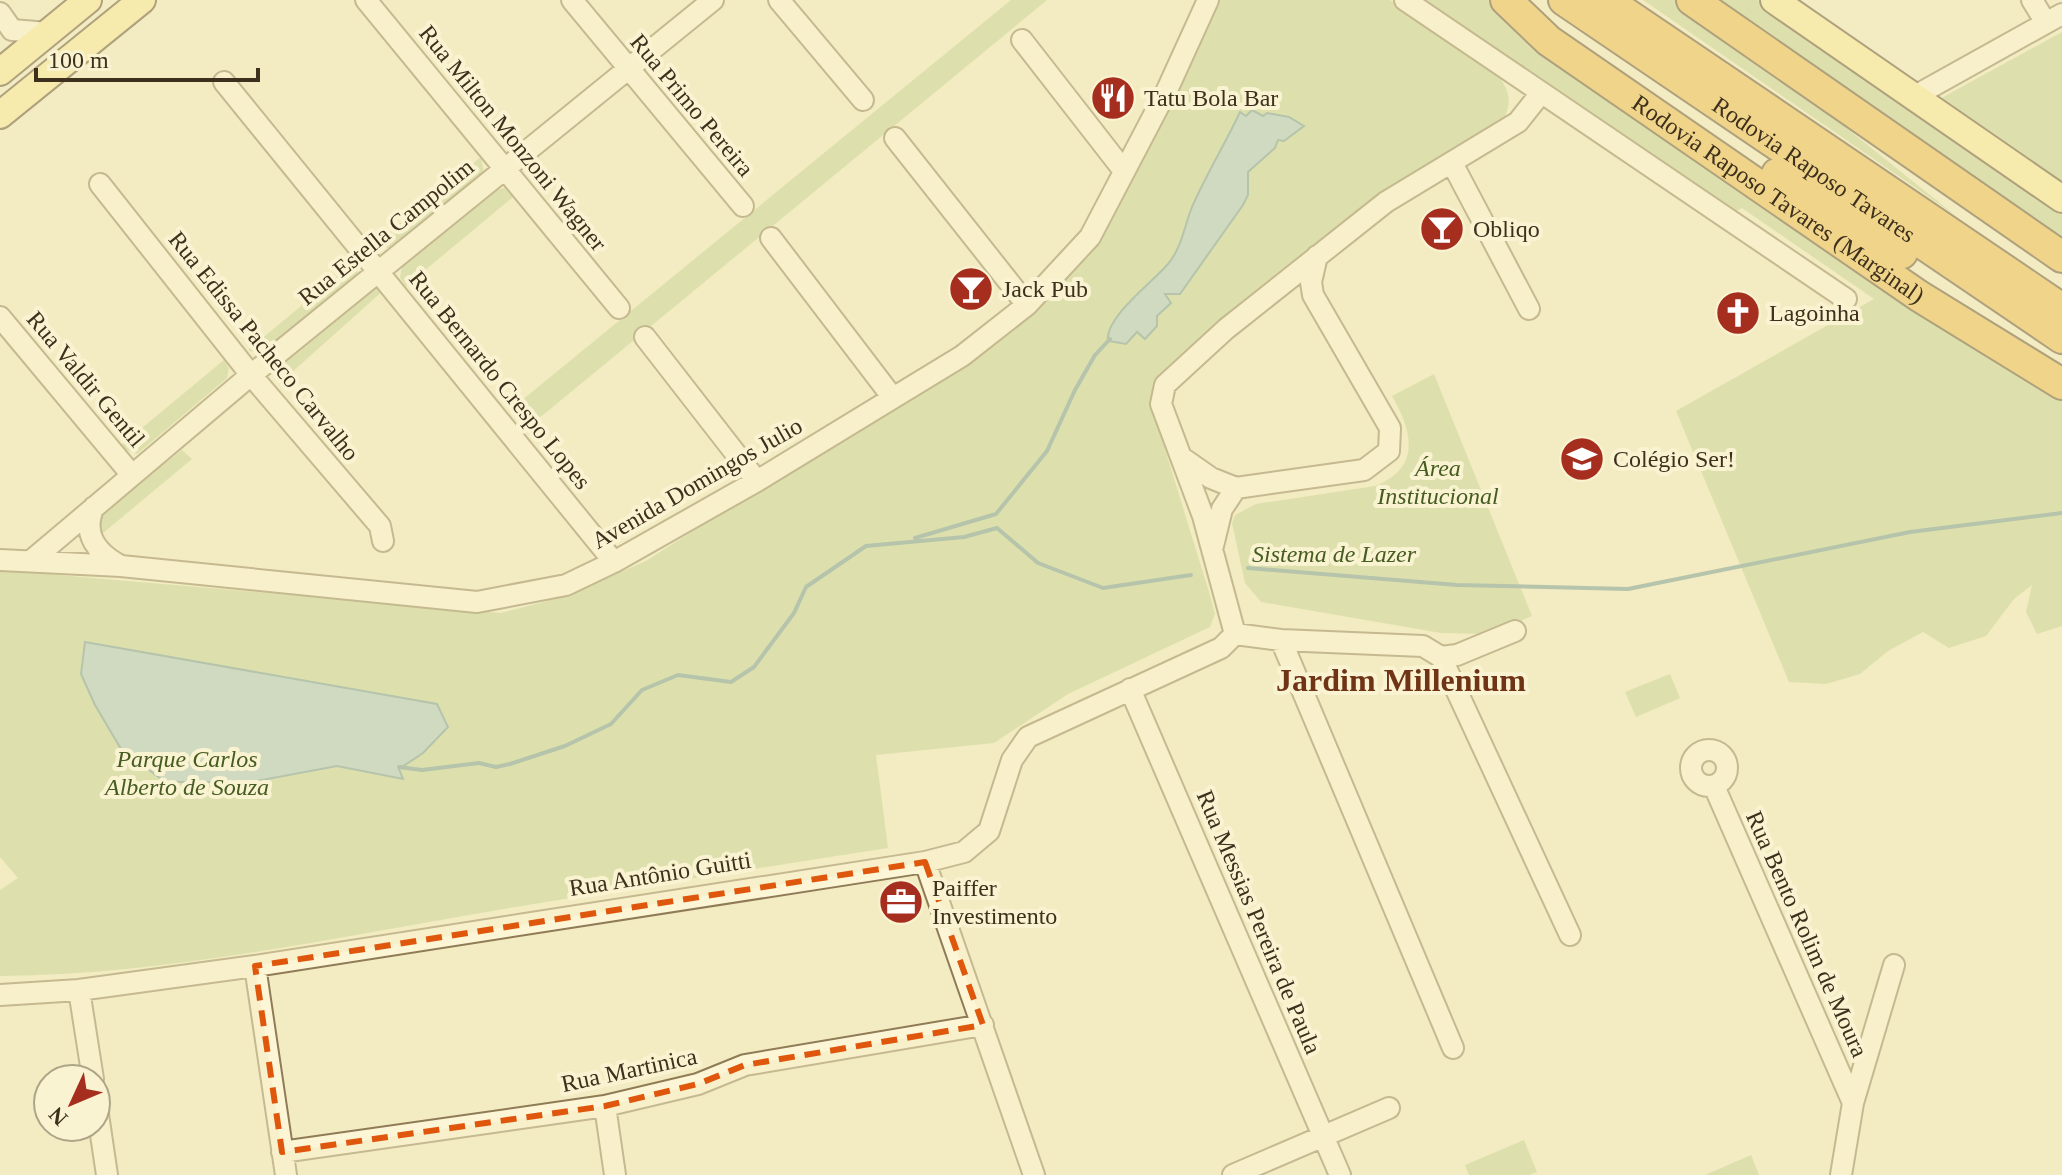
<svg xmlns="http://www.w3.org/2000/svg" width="2062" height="1175" viewBox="0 0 2062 1175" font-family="'Times New Roman',serif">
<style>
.green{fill:#c4d394}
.water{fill:#a4c5c0;stroke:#6a9590;stroke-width:2}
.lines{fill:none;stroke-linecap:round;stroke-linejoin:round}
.stream{stroke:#6a9590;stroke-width:4}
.minor-casing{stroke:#8f7c56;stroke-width:24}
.major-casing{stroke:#5d482b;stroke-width:30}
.highway-casing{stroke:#5d482b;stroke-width:34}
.minor{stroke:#fdf6d6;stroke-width:20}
.major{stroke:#fbe895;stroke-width:26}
.highway{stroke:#edb948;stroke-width:30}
.marked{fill:none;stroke:#df570d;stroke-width:6;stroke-dasharray:16 10;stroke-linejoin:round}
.labels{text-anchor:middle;stroke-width:8;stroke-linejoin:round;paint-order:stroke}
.poi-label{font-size:24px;fill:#3d301c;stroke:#faf3d2;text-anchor:start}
.street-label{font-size:24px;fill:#3d301c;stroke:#faf3d2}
.park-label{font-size:24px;font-style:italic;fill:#465c20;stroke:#faf3d2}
.district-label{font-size:32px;font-weight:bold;fill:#6f3416;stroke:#faf3d2}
</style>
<rect width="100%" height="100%" fill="#f3ebc1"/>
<path class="green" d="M 1011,0 L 1047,0 L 526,429 L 510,410 Z
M 1218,0 L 1390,0 L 1494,72 C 1510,88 1514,103 1501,123 L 1383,193 L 1226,315 L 1155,380 L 1152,407 L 1209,592 L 1215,614 L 1210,627 L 1068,694 L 994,743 L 876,755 L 888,848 C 748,870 608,891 469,915 C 314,942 157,975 0,976 L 0,890 L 18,878 L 0,857 L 0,570 L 501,613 L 566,596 L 646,561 L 1033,313 L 1178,90 Z
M 1420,0 L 1488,0 L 2062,393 L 2062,626 L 2037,634 L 2026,612 L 2032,585 L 2014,599 L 1986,636 L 1949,648 L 1923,632 L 1888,651 L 1860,674 L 1826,684 L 1789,682 L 1676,411 L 1874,299 L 1742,208 L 1734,212 Z
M 1643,0 L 1679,0 L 1790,83 L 1955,215 Z
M 1720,0 L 1757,0 L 2062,213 L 2062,248 Z
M 2062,32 L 2062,189 L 1936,101 Z
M 481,157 L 484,174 L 393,250 L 375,243 Z
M 504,188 L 513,197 L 406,286 L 400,278 L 402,266 L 493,191 Z
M 353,263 L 358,271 L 357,281 L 266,356 L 248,350 Z
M 372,283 L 385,289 L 281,382 L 278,371 L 281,358 Z
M 224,360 L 229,368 L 227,378 L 137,454 L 119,447 Z
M 1434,374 L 1532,616 L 1487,634 L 1441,633 L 1261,602 L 1245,583 L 1232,523 L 1235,515 L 1256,504 L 1375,486 C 1421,468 1413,432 1392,396 Z
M 182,450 L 192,459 L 97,538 L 96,517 Z
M 1670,674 L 1680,698 L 1636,717 L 1625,692 Z
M 1524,1140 L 1537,1172 L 1529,1175 L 1469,1175 L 1465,1165 Z
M 1751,1155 L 1759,1175 L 1705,1175 Z"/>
<path class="water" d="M 1252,110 L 1263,116 L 1267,113 L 1289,117 L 1304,126 L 1284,141 L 1278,140 L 1275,148 L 1248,172 L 1248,195 L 1243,205 L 1180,294 L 1165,294 L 1171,303 L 1157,316 L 1157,326 L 1145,339 L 1137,332 L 1126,344 L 1108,341 C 1104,318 1153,282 1168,264 C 1182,247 1184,227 1192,207 C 1206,175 1225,144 1240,112 L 1246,116 Z
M 85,642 L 437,704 L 448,727 L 423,753 L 399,769 L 403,779 L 337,766 L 251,782 L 165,782 L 121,749 L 95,705 L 81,674 Z"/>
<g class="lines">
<path class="stream" d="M 915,538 L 996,514 L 1047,451 L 1075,390 L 1095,355 L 1110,339
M 1248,568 L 1457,585 L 1628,589 L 1910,532 L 2062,513
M 399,767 L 422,770 L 479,763 L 496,767 L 510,764 L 565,746 L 611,724 L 642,690 L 678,675 L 731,682 L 754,667 L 794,613 L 806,587 L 866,546 L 964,537 L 997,528 L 1038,563 L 1103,588 L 1191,575"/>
<g class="minor-casing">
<path id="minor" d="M 366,0 L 619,308
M 572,0 L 743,206
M 779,0 L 863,100
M 1405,0 L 1846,299
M 2032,0 L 2046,23
M 0,13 L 12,30 L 48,33
M 1022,40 L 1124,171
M 224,82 L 614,562
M 1915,96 L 2062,14
M 895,138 L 1027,305
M 1452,163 L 1529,309
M 100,184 L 251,375 L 380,526 L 383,541
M 771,238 L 893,398
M 0,317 L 131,474
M 645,337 L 757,481
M 1181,457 L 1211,478 L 1236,488 L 1364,470 L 1389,451 L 1390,428 L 1313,295 L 1311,282 L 1317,256
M 94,507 C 81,534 98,554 121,566
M 1213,546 L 1222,509 L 1236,488
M 0,560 L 121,566 L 477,602 L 566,585 L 614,562 L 757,481 L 893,398 L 962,356 L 1027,305 L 1090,237 L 1167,90 L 1208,0
M 32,560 L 251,375 L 713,0
M 1235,634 L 1203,516 L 1161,404 L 1165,385 L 1226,329 L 1386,202 L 1518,122 L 1541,93
M 1235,634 L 1281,640 L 1423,646 L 1441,657 L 1457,655 L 1515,631
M 1281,640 L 1453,1048
M 1441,657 L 1570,935
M 1130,689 L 1340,1175
M1691 768a18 18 0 1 1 36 0a18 18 0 1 1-36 0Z
M 1714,786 L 1853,1103
M 925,862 L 1034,1175
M 255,966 L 286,1175
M 79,990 L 93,1079
M 0,995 L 79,990 L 255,966 L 925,862 L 964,852 L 989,831 L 1012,760 L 1028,737 L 1221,648 L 1235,634
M 96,1101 L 107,1175
M 605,1106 L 615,1175
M 282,1152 L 605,1106 L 698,1084 L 745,1065 L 983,1025
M 1233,1175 L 1389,1108
M 1841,1175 L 1853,1103 L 1894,965"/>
</g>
<g class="major-casing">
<path id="major" d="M 1774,0 L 2062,199
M 0,72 L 88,0
M 0,115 L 142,0"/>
</g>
<g class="highway-casing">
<g id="highway">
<path id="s1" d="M 1506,0 L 1549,41 L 1919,296 L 2062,384"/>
<path id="s2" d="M 1564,0 L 2062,338"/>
<path d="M 1606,0 L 2062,309"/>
<path d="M 1692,0 L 2062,257"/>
<path d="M 1777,174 L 1902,253"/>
</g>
</g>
<use href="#minor" class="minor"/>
<use href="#major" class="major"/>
<use href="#highway" class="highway"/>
</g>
<path d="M0 0H2062V1175H0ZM 925,862 L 983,1025 L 745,1065 L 698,1084 L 605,1106 L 282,1152 L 255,966 Z" fill="#f3ebc1" fill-opacity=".55" fill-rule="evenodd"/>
<path class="marked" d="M 925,862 L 983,1025 L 745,1065 L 698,1084 L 605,1106 L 282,1152 L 255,966 Z"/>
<defs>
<g id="restaurant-disc" transform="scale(2.3)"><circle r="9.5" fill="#a62e1e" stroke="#faf3d2"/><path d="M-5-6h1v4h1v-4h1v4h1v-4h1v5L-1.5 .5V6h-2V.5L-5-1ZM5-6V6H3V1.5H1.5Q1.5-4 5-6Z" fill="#fff"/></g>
<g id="bar-disc" transform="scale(2.3)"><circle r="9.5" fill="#a62e1e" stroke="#faf3d2"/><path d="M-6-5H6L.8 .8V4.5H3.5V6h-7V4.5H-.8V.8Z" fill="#fff"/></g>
<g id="church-disc" transform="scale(2.3)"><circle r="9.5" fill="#a62e1e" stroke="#faf3d2"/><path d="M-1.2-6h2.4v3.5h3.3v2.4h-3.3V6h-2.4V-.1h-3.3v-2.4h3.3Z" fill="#fff"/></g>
<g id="school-disc" transform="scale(2.3)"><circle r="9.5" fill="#a62e1e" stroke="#faf3d2"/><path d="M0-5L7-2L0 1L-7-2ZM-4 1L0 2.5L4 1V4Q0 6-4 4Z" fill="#fff"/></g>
<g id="office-disc" transform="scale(2.3)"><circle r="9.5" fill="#a62e1e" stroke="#faf3d2"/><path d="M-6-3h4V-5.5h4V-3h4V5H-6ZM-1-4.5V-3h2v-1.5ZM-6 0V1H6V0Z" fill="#fff"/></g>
</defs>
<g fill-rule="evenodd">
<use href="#restaurant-disc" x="1113" y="98"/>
<use href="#bar-disc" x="1442" y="229"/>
<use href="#bar-disc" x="971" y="289"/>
<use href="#church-disc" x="1738" y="313"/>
<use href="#school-disc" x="1582" y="459"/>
<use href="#office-disc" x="901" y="902"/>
</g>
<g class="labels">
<g class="poi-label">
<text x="1144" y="106">Tatu Bola Bar</text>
<text x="1473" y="237">Obliqo</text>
<text x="1002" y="297">Jack Pub</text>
<text x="1769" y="321">Lagoinha</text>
<text x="1613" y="467">Colégio Ser!</text>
<text x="932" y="896">Paiffer<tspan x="932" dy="28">Investimento</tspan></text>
</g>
<g class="street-label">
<text transform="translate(692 105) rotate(50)" y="8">Rua Primo Pereira</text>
<text transform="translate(513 138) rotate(51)" y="8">Rua Milton Monzoni Wagner</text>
<text dy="8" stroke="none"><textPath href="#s2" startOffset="302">Rodovia Raposo Tavares</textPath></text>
<text dy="8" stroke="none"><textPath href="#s1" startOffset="338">Rodovia Raposo Tavares (Marginal)</textPath></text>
<text transform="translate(386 232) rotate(-39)" y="8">Rua Estella Campolim</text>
<text transform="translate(264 346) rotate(51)" y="8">Rua Edissa Pacheco Carvalho</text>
<text transform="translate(86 379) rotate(50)" y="8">Rua Valdir Gentil</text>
<text transform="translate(500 380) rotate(51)" y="8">Rua Bernardo Crespo Lopes</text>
<text transform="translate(697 483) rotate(-30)" y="8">Avenida Domingos Julio</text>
<text transform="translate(660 874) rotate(-9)" y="8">Rua Antônio Guitti</text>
<text transform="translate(1259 922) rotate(67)" y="8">Rua Messias Pereira de Paula</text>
<text transform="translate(1807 934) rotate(66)" y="8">Rua Bento Rolim de Moura</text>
<text transform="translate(629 1070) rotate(-12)" y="8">Rua Martinica</text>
</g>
<g class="park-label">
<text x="1438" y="476">Área<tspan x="1438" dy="28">Institucional</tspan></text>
<text x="1334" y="562">Sistema de Lazer</text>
<text x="187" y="767">Parque Carlos<tspan x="187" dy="28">Alberto de Souza</tspan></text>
</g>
<g class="district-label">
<text x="1401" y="691">Jardim Millenium</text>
</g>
</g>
<g transform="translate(72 1103) rotate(226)"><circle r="38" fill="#faf3d2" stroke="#aea589" stroke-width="2"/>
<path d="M0-6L14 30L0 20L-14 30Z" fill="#a62e1e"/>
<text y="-12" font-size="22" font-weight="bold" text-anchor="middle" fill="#3d301c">N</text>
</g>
<path d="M36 68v12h222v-12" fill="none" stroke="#3d301c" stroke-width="4"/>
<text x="48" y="68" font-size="24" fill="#3d301c" stroke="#faf3d2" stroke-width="6" paint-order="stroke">100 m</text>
</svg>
